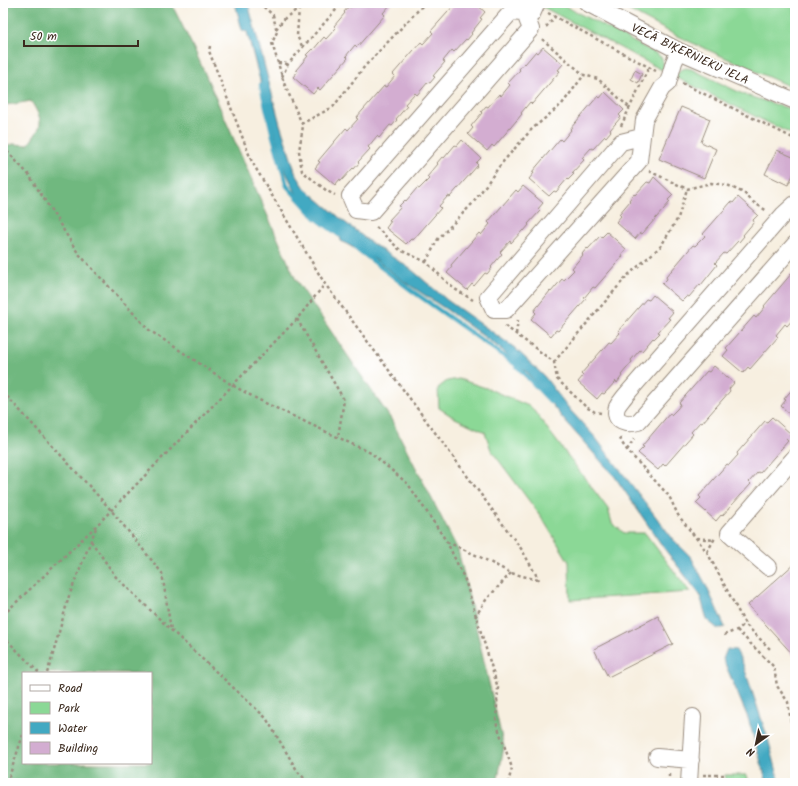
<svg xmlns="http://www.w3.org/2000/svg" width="798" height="786" viewBox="0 0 798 786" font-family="Kalam,sans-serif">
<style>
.green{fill:#8bd896;stroke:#63815a}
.forest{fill:#70b87f;stroke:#56714e;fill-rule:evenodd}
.water{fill:#42a9c2;stroke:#3e6a70}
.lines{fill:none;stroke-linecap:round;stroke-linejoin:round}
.stream{stroke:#42a9c2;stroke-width:4.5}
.building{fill:#d3add1}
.minor-casing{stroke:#998c7f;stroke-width:18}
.path{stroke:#998c7f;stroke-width:2.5;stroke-dasharray:3 3;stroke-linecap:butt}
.minor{stroke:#fff;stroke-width:16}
.labels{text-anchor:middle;stroke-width:3.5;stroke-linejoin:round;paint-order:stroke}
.street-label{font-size:12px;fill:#3b2a1e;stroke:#fff}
</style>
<rect width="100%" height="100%" fill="#fff"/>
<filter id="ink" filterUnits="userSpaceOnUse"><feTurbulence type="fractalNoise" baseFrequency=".025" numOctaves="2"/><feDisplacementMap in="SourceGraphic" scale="8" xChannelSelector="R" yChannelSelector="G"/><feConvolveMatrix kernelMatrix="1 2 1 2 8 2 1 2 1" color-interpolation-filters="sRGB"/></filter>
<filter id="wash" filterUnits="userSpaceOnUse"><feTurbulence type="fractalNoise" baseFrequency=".012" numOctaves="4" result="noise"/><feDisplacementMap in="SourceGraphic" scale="16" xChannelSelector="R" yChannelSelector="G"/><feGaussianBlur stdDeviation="0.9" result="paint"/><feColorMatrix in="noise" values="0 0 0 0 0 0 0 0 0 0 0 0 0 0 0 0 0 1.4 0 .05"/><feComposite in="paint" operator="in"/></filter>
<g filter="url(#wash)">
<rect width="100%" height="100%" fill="#f7efe0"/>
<path class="green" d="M 543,3 L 559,3 L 657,54 L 662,58 L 664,67 L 662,70 L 541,6 Z
M 615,3 L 795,3 L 795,89 L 677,36 Z
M 686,68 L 691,69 L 745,95 L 791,109 L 795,113 L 795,125 L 791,134 L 675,77 L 680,70 Z
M 459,379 L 489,389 L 531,407 L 608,509 L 612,523 L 624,533 L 645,533 L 690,592 L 570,600 L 569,562 L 542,518 L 491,450 L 485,432 L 453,417 L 439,408 L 438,388 L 447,381 Z
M 725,775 L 747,775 L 749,783 L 725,783 Z"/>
<path class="forest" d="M 3,3 L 171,3 L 195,51 L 296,280 L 391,419 L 458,550 L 504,747 L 497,783 L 3,783 L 3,147 L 13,144 L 28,145 C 43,124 44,123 31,101 L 14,104 L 3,105 ZM 23,673 L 151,673 L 151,763 L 23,763 Z"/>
<path class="water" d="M 235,3 L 248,3 L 280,124 L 296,174 L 305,188 L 346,223 L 370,242 L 412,270 L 447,300 L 515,348 L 544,376 L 571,411 L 595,437 L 673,539 L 691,557 L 705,583 L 725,627 L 718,629 L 707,620 L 700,595 L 663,547 L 615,477 L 563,419 L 527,372 L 517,366 L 501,349 L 447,310 L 402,280 L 376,260 L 341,241 L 340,237 L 296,197 L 297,195 L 283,166 L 247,32 L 242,30 Z
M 727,649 L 736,650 L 743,664 L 769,742 L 780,783 L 767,783 L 748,718 L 723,659 Z"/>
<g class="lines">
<path class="stream" d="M 261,85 L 273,136 L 287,186 L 316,218 L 339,235
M 356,248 L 411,290 L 515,364 L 551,402"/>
</g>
<g id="blocks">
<path class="building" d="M 354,3 L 392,3 L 383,13 L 385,15 L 357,47 L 355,45 L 346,56 L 348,58 L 320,90 L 318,88 L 313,94 L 293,77 L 298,71 L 296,70 L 308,56 L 306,55 L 312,49 L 313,50 L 324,37 L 326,39 L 336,28 L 334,26 L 345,13 L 344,12 L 349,6 L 350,8 Z
M 456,3 L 475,3 L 485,12 L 480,18 L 482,19 L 471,33 L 472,34 L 467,40 L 466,39 L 454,52 L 452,50 L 443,61 L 445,62 L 433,76 L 435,77 L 430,83 L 428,82 L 417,95 L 415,93 L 405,104 L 407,106 L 396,119 L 397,120 L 392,126 L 390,125 L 379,138 L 377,136 L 368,147 L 370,149 L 358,162 L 359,163 L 354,169 L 353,168 L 341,181 L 340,179 L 335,185 L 315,168 L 320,162 L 318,161 L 346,128 L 348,130 L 358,119 L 356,118 L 384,86 L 386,87 L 395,76 L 393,74 L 421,42 L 423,44 L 433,33 L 431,31 Z
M 543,47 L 563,64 L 558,70 L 560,71 L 532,104 L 530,102 L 521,113 L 522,114 L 494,147 L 492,145 L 487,151 L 468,134 L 473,128 L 471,126 L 482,113 L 481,112 L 486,106 L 488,107 L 499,94 L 501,96 L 510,85 L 508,83 L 520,70 L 519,69 L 524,63 L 525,64 L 536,51 L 538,53 Z
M 635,70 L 642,74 L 638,83 L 631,79 Z
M 605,92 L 624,110 L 619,115 L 621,117 L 610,130 L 611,131 L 606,137 L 605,136 L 593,149 L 591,148 L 582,158 L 584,160 L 572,173 L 574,174 L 568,180 L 567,179 L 556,192 L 554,191 L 549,196 L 529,179 L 534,173 L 532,172 L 560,139 L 562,141 L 571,130 L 570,129 L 598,96 L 600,98 Z
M 681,107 L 710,119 L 701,142 L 716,149 L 704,178 L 659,159 Z
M 462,140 L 481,158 L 476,163 L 478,165 L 450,197 L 448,196 L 439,206 L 441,208 L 413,240 L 411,239 L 406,244 L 386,228 L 391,221 L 389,220 L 401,207 L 399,206 L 405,200 L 406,201 L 417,188 L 419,189 L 429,179 L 427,177 L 438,164 L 437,163 L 442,157 L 444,158 L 455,145 L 457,146 Z
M 777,150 L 795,158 L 795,171 L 788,185 L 765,174 Z
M 654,177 L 673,195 L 668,200 L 670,202 L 642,234 L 640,233 L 635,239 L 616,222 L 621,216 L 619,214 L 630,201 L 629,200 L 634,194 L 635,195 L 647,182 L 650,183 Z
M 523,186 L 543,203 L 538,209 L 540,211 L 528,224 L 529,225 L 524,231 L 523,230 L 511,243 L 510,241 L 500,252 L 502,254 L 491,267 L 492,268 L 487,274 L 485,273 L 474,286 L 472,284 L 467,290 L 447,273 L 452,267 L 451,265 L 479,233 L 481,235 L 490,224 L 488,222 L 516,190 L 518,192 Z
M 738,197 L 758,215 L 753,220 L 754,222 L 743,235 L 744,236 L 739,242 L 738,241 L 726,254 L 724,253 L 715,263 L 717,265 L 701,285 L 700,284 L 689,297 L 687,296 L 682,301 L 662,284 L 667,279 L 666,277 L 693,245 L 695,246 L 705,236 L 703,234 L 731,202 L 733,203 Z
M 607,232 L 626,249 L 621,255 L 623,256 L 595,288 L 593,287 L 584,298 L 586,299 L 558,331 L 556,330 L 551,336 L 531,319 L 536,313 L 534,311 L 550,291 L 551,292 L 562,279 L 564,280 L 574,270 L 572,268 L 583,255 L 582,254 L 587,248 L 588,249 L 600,236 L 602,237 Z
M 792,273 L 794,275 L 795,273 L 795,317 L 787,326 L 785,324 L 776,335 L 778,337 L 750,369 L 748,367 L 743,373 L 723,356 L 728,350 L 726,348 L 754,316 L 756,318 L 765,307 L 764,306 Z
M 653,295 L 673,312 L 668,318 L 670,319 L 658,332 L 660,333 L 654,339 L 653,338 L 642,351 L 640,350 L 631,360 L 632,362 L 621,375 L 622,376 L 617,383 L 616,381 L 604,394 L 602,393 L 597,399 L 578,382 L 583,376 L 581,374 L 609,342 L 611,343 L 620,333 L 618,331 L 646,299 L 649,300 Z
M 714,366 L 734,383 L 729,389 L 730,391 L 702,423 L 700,422 L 691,432 L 693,434 L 665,466 L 663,464 L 658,470 L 638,453 L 644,447 L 642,446 L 670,413 L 671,415 L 677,409 L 681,404 L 679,403 L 707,371 L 709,372 Z
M 795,386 L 795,419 L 781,406 L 786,400 L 784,399 Z
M 772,417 L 791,434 L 786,439 L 788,441 L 760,473 L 758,472 L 749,482 L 751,484 L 722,516 L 721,515 L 716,521 L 696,503 L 701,498 L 699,496 L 727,464 L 729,465 L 738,455 L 737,453 L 765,421 L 767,422 Z
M 795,563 L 795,657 L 748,605 Z
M 658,616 L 673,644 L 608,677 L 594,649 Z"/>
</g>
</g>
<g filter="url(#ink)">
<use href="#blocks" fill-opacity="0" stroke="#998c7f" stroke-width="1"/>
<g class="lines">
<g class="minor-casing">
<path id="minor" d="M 531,3 C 523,15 526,16 531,29 L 371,212 L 356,210 L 350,196 L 511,12 L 532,14 L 537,3
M 587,3 L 679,51 L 795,101
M 641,137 L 621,142 L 488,297 L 494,310 L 506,310 L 639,161 L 644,120 L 662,88 L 668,83 L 674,62 L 679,51
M 795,204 L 783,215 L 625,396 C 622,400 619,403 617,407 C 612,423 628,425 638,422 L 795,244
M 768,567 L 729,533 L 795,457
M 657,757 L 691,760
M 689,783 L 693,717"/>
</g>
<path class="path" d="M 259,3 L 273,15 L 277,32 L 272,43 L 284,83 L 303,126 L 299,151 L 302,171 L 327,191 L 335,195
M 302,3 L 299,8 L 297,36 L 303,48
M 548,13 L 656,71
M 546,27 L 555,17
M 276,29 L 285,18 L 299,8
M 542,39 L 584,75 L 598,79 L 630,108
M 210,46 L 209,51 L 252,162 L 325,284 L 522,550 L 539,580
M 278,63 L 288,64
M 282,77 L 288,64 L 342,3
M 682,83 L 795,139
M 301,124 L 333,107 L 365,66 L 425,3
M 621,126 L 649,67
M 3,147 L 29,175 L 78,253 L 149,330 L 232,385 L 259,400 L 371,453 L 408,484 L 447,542 L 465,580 L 498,688 L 496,722 L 512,768 L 508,783
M 649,171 L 687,189 L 711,183 L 727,185 L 744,193 L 753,202 L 767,211
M 376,227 L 400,250 L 426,262 L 453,288 L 473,300
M 426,262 L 438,239 L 473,203 L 501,164 L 532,129 L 562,104 L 584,75
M 297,319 L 344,400 L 338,437
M 505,326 L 554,362 L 557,379 L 586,407 L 595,412 L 601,413
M 516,334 L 518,320
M 554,362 L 626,277 L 661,246 L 678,218 L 687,189
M 3,392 L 111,510 L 162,573 L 171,630
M 620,438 L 622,443 L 627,450 L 669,496 L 678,515 L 707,552 L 745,624 L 770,649
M 627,450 L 634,439
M 697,538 L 714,540
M 91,541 L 116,577 L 171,630 L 266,718 L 298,772 L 309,783
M 447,542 L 480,557 L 511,573 L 538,580
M 707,552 L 715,538
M 3,615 L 96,526 L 297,319 L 325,284
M 475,617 L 486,600 L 511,573
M 737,630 L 774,667 L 777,686 L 788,702 L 795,750
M 724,635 L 737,630 L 745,624
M 3,636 L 39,673
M 47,673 L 51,661 L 69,596 L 96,528
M 703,775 L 725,775 L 725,783
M 7,783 L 23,735
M 669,783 L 669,774"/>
<use href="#minor" class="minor"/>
</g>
</g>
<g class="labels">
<g class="street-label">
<text transform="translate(690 54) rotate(25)" y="4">VECĀ BIĶERNIEKU IELA</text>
</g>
</g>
<rect width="798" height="786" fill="none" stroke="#fff" stroke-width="16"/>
<rect x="22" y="672" width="130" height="92" fill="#ffffff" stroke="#b1aaa5"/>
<rect x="30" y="685" width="20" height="6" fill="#ffffff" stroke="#b1aaa5"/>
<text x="58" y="692" font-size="12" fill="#3b2a1e">Road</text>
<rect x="30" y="702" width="20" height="12" fill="#8bd896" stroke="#b1aaa5"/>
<text x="58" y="712" font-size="12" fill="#3b2a1e">Park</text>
<rect x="30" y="722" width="20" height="12" fill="#42a9c2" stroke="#b1aaa5"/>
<text x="58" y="732" font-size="12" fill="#3b2a1e">Water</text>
<rect x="30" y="742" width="20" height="12" fill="#d3add1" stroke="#b1aaa5"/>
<text x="58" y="752" font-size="12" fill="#3b2a1e">Building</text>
<g transform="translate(756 744) rotate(213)" stroke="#ffffff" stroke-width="3" paint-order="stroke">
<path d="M0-3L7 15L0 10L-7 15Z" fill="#3b2a1e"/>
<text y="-6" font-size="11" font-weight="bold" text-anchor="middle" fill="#3b2a1e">N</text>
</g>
<path d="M24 40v6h114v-6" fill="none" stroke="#3b2a1e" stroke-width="2"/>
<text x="30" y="40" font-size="12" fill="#3b2a1e" stroke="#ffffff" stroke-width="3" paint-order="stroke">50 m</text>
</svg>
